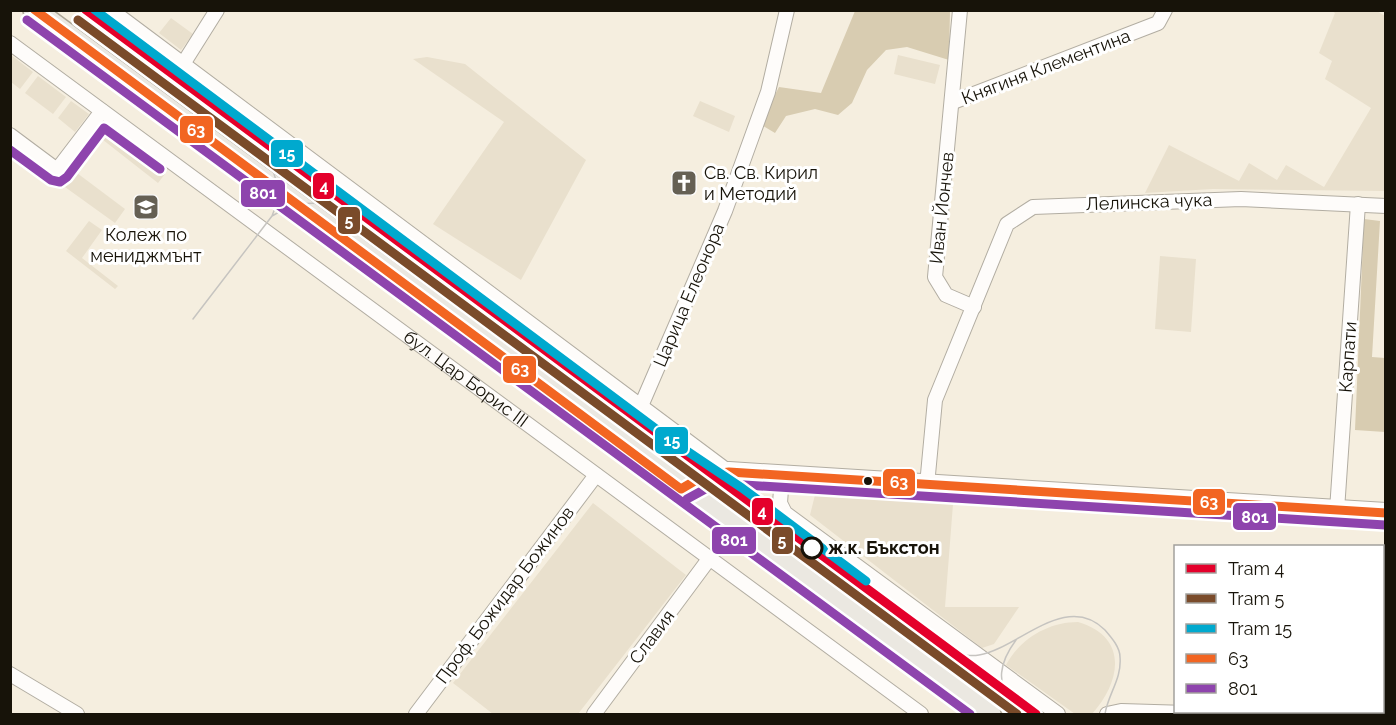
<svg xmlns="http://www.w3.org/2000/svg" width="1396" height="725" viewBox="0 0 1396 725" font-family="Raleway,sans-serif">
<style>
.green{fill:#e9e0cd}
.forest{fill:#d8ccb1}
.lines{fill:none;stroke-linecap:round;stroke-linejoin:round}
.street-casing{stroke:#b2ada2;stroke-width:16}
.secondary-casing{stroke:#b2ada2;stroke-width:22}
.primary-casing{stroke:#aca595;stroke-width:24}
.street{stroke:#fefcfa;stroke-width:14}
.secondary{stroke:#fefcfa;stroke-width:20}
.primary{stroke:#ebe8e1;stroke-width:21}
.tram{stroke:#c6c4c0;stroke-width:1.5}
.bus-1-casing{stroke:#fff;stroke-width:14}
.bus-2-casing{stroke:#fff;stroke-width:14}
.bus-1{stroke:#f26522;stroke-width:9}
.bus-2{stroke:#8e44ad;stroke-width:9}
.tram-1-casing{stroke:#fff;stroke-width:14}
.tram-2-casing{stroke:#fff;stroke-width:14}
.tram-3-casing{stroke:#fff;stroke-width:14}
.tram-1{stroke:#e4002b;stroke-width:9}
.tram-2{stroke:#7a4b2a;stroke-width:9}
.tram-3{stroke:#00a9ce;stroke-width:9}
.bus-dot{fill:#171309;stroke:#fff;stroke-width:2}
.stop-dot{fill:#fff;stroke:#171309;stroke-width:3}
.labels{text-anchor:middle;stroke-width:6;stroke-linejoin:round;paint-order:stroke}
.street-label{font-size:18px;fill:#171309;stroke:#fff}
.poi-label{font-size:18px;fill:#171309;stroke:#fff;text-anchor:start}
.stop-label{font-size:18px;font-weight:bold;fill:#171309;stroke:#fff;text-anchor:start}
.line-badge{stroke:#fff;stroke-width:2}
.badge-label{font-size:16px;text-anchor:middle;font-weight:bold;fill:#fff}
</style>
<rect width="100%" height="100%" fill="#f5eedf"/>
<path class="green" d="M 1332,11 L 1377,11 L 1385,16 L 1385,191 L 1213,189 L 1145,193 L 1169,145 L 1239,181 L 1249,163 L 1277,180 L 1286,165 L 1324,187 L 1371,108 L 1325,79 L 1332,61 L 1319,53 L 1335,13 Z
M 171,18 L 193,34 L 181,50 L 159,33 Z
M 11,55 L 33,72 L 20,89 L 11,82 Z
M 898,55 L 940,65 L 935,84 L 894,74 Z
M 427,57 L 465,64 L 586,160 L 521,280 L 433,224 L 504,122 L 413,59 Z
M 38,76 L 66,97 L 53,114 L 25,93 Z
M 71,101 L 89,114 L 75,132 L 58,118 Z
M 700,101 L 735,116 L 729,132 L 693,116 Z
M 104,128 L 165,174 L 158,183 L 98,136 Z
M 69,167 L 125,209 L 115,223 L 58,182 Z
M 89,221 L 102,230 L 82,258 L 118,286 L 115,289 L 66,251 Z
M 1160,256 L 1196,259 L 1191,332 L 1155,329 Z
M 816,491 L 953,504 L 945,607 L 1019,607 L 994,644 L 982,648 L 810,515 Z
M 593,503 L 686,575 L 578,714 L 493,714 L 453,683 Z
M 1078,622 C 1129,637 1121,682 1092,714 L 1075,714 L 1006,665 C 1020,639 1048,622 1078,622 Z"/>
<path class="forest" d="M 855,11 L 950,11 L 949,60 L 907,47 L 886,50 L 867,70 L 852,103 L 838,115 L 815,109 L 786,116 L 775,133 L 760,124 L 779,87 L 821,93 Z
M 1364,219 L 1380,221 L 1372,357 L 1385,358 L 1385,432 L 1355,430 Z"/>
<g class="lines">
<g class="street-casing">
<g id="street">
<path d="M 111,10 L 729,472"/>
<path d="M 960,10 L 935,277 L 946,295 L 974,307"/>
<path id="s1" d="M 10,43 L 921,714"/>
<path d="M 183,64 L 217,10"/>
<path d="M 953,102 L 1158,23 L 1165,10"/>
<path d="M 10,135 L 57,170 L 102,111"/>
<path d="M 641,406 L 725,211 L 768,92 L 787,10"/>
<path d="M 782,476 L 780,503 L 785,513 L 1058,714"/>
<path d="M 927,485 L 935,400 L 1007,224 L 1033,207 L 1241,199 L 1386,206"/>
<path d="M 1337,510 L 1358,204"/>
<path d="M 10,674 L 77,714"/>
<path d="M 1351,712 L 1386,714"/>
<path d="M 416,714 L 596,475"/>
<path d="M 594,714 L 709,559"/>
<path d="M 1107,714 L 1121,711 L 1220,714 L 1247,712"/>
</g>
</g>
<g class="secondary-casing">
<path id="secondary" d="M 681,489 L 705,475 L 729,472 L 1386,513"/>
</g>
<g class="primary-casing">
<path id="primary" d="M 34,10 L 990,714"/>
</g>
<use href="#street" class="street"/>
<use href="#secondary" class="secondary"/>
<use href="#primary" class="primary"/>
<path class="tram" d="M 259,147 C 276,170 283,190 272,216
M 193,319 L 272,216 C 295,202 315,199 342,209
M 947,650 C 958,653 967,657 979,655 C 1019,648 1066,591 1105,630 C 1111,637 1120,647 1120,657 C 1122,679 1108,694 1105,714
M 1012,706 C 996,682 999,663 1016,640"/>
<g class="bus-1-casing">
<path id="bus-1" d="M 35,10 L 681,489
M 681,489 L 705,475 L 729,472 L 1386,513"/>
</g>
<g class="bus-2-casing">
<path id="bus-2" d="M 27,20 L 970,714
M 10,150 L 51,180 L 60,182 L 67,177 L 104,128 L 160,169
M 687,499 L 709,487 L 729,484 L 1385,525"/>
</g>
<use href="#bus-1" class="bus-1"/>
<use href="#bus-2" class="bus-2"/>
<g class="tram-1-casing">
<path id="tram-1" d="M 86,10 L 1036,714"/>
</g>
<g class="tram-2-casing">
<path id="tram-2" d="M 78,20 L 1017,714"/>
</g>
<g class="tram-3-casing">
<path id="tram-3" d="M 95,10 L 675,443 L 742,488 L 866,581"/>
</g>
<use href="#tram-1" class="tram-1"/>
<use href="#tram-2" class="tram-2"/>
<use href="#tram-3" class="tram-3"/>
</g>
<defs>
<g id="church-square" transform="scale(1.35)"><rect x="-9" y="-9" width="18" height="18" rx="4" fill="#656054" stroke="#fff"/><path d="M-1.2-6h2.4v3.5h3.3v2.4h-3.3V6h-2.4V-.1h-3.3v-2.4h3.3Z" fill="#fff"/></g>
<g id="university-square" transform="scale(1.35)"><rect x="-9" y="-9" width="18" height="18" rx="4" fill="#656054" stroke="#fff"/><path d="M0-5L7-2L0 1L-7-2ZM-4 1L0 2.5L4 1V4Q0 6-4 4Z" fill="#fff"/></g>
</defs>
<g fill-rule="evenodd">
<use href="#church-square" x="684" y="183"/>
<use href="#university-square" x="146" y="207"/>
</g>
<circle class="bus-dot" cx="868" cy="481" r="5"/>
<circle class="stop-dot" cx="812" cy="548" r="10"/>
<g class="labels">
<g class="street-label">
<text transform="translate(1046 67) rotate(-21)" y="6">Княгиня Клементина</text>
<text transform="translate(1149 202) rotate(-2)" y="6">Лелинска чука</text>
<text transform="translate(942 208) rotate(-84)" y="6">Иван Йончев</text>
<text transform="translate(689 295) rotate(-67)" y="6">Царица Елеонора</text>
<text transform="translate(1348 357) rotate(-86)" y="6">Карпати</text>
<text dy="6" stroke="none"><textPath href="#s1" startOffset="566">бул. Цар Борис III</textPath></text>
<text transform="translate(505 595) rotate(-53)" y="6">Проф. Божидар Божинов</text>
<text transform="translate(652 637) rotate(-53)" y="6">Славия</text>
</g>
<g class="poi-label">
<text x="704" y="179">Св. Св. Кирил<tspan x="704" dy="21">и Методий</tspan></text>
<text x="146" y="241" text-anchor="middle">Колеж по<tspan x="146" dy="21">мениджмънт</tspan></text>
</g>
<g class="stop-label">
<text x="828" y="554">ж.к. Бъкстон</text>
</g>
</g>
<g class="line-badge">
<rect x="179" y="115" width="35" height="29" rx="6" fill="#f26522"/>
<rect x="270" y="139" width="34" height="29" rx="6" fill="#00a9ce"/>
<rect x="312" y="172" width="23" height="28" rx="6" fill="#e4002b"/>
<rect x="240" y="179" width="46" height="29" rx="6" fill="#8e44ad"/>
<rect x="337" y="206" width="24" height="29" rx="6" fill="#7a4b2a"/>
<rect x="502" y="355" width="35" height="29" rx="6" fill="#f26522"/>
<rect x="654" y="426" width="35" height="29" rx="6" fill="#00a9ce"/>
<rect x="882" y="468" width="34" height="29" rx="6" fill="#f26522"/>
<rect x="1192" y="488" width="34" height="28" rx="6" fill="#f26522"/>
<rect x="751" y="497" width="23" height="29" rx="6" fill="#e4002b"/>
<rect x="1232" y="502" width="45" height="29" rx="6" fill="#8e44ad"/>
<rect x="711" y="526" width="46" height="29" rx="6" fill="#8e44ad"/>
<rect x="771" y="526" width="23" height="29" rx="6" fill="#7a4b2a"/>
</g>
<g class="badge-label">
<text x="196" y="136">63</text>
<text x="287" y="159">15</text>
<text x="324" y="192">4</text>
<text x="263" y="199">801</text>
<text x="349" y="226">5</text>
<text x="520" y="375">63</text>
<text x="672" y="446">15</text>
<text x="899" y="488">63</text>
<text x="1209" y="508">63</text>
<text x="762" y="517">4</text>
<text x="1255" y="523">801</text>
<text x="734" y="546">801</text>
<text x="782" y="546">5</text>
</g>
<rect width="1396" height="725" fill="none" stroke="#171309" stroke-width="24"/>
<rect x="1174" y="545" width="210" height="168" fill="#ffffff" stroke="#a2a19d" stroke-width="1.5"/>
<rect x="1186" y="564" width="30" height="9" fill="#e4002b" stroke="#a2a19d" stroke-width="1.5"/>
<text x="1228" y="575" font-size="18" fill="#171309">Tram 4</text>
<rect x="1186" y="594" width="30" height="9" fill="#7a4b2a" stroke="#a2a19d" stroke-width="1.5"/>
<text x="1228" y="605" font-size="18" fill="#171309">Tram 5</text>
<rect x="1186" y="624" width="30" height="9" fill="#00a9ce" stroke="#a2a19d" stroke-width="1.5"/>
<text x="1228" y="635" font-size="18" fill="#171309">Tram 15</text>
<rect x="1186" y="654" width="30" height="9" fill="#f26522" stroke="#a2a19d" stroke-width="1.5"/>
<text x="1228" y="665" font-size="18" fill="#171309">63</text>
<rect x="1186" y="684" width="30" height="9" fill="#8e44ad" stroke="#a2a19d" stroke-width="1.5"/>
<text x="1228" y="695" font-size="18" fill="#171309">801</text>
</svg>
